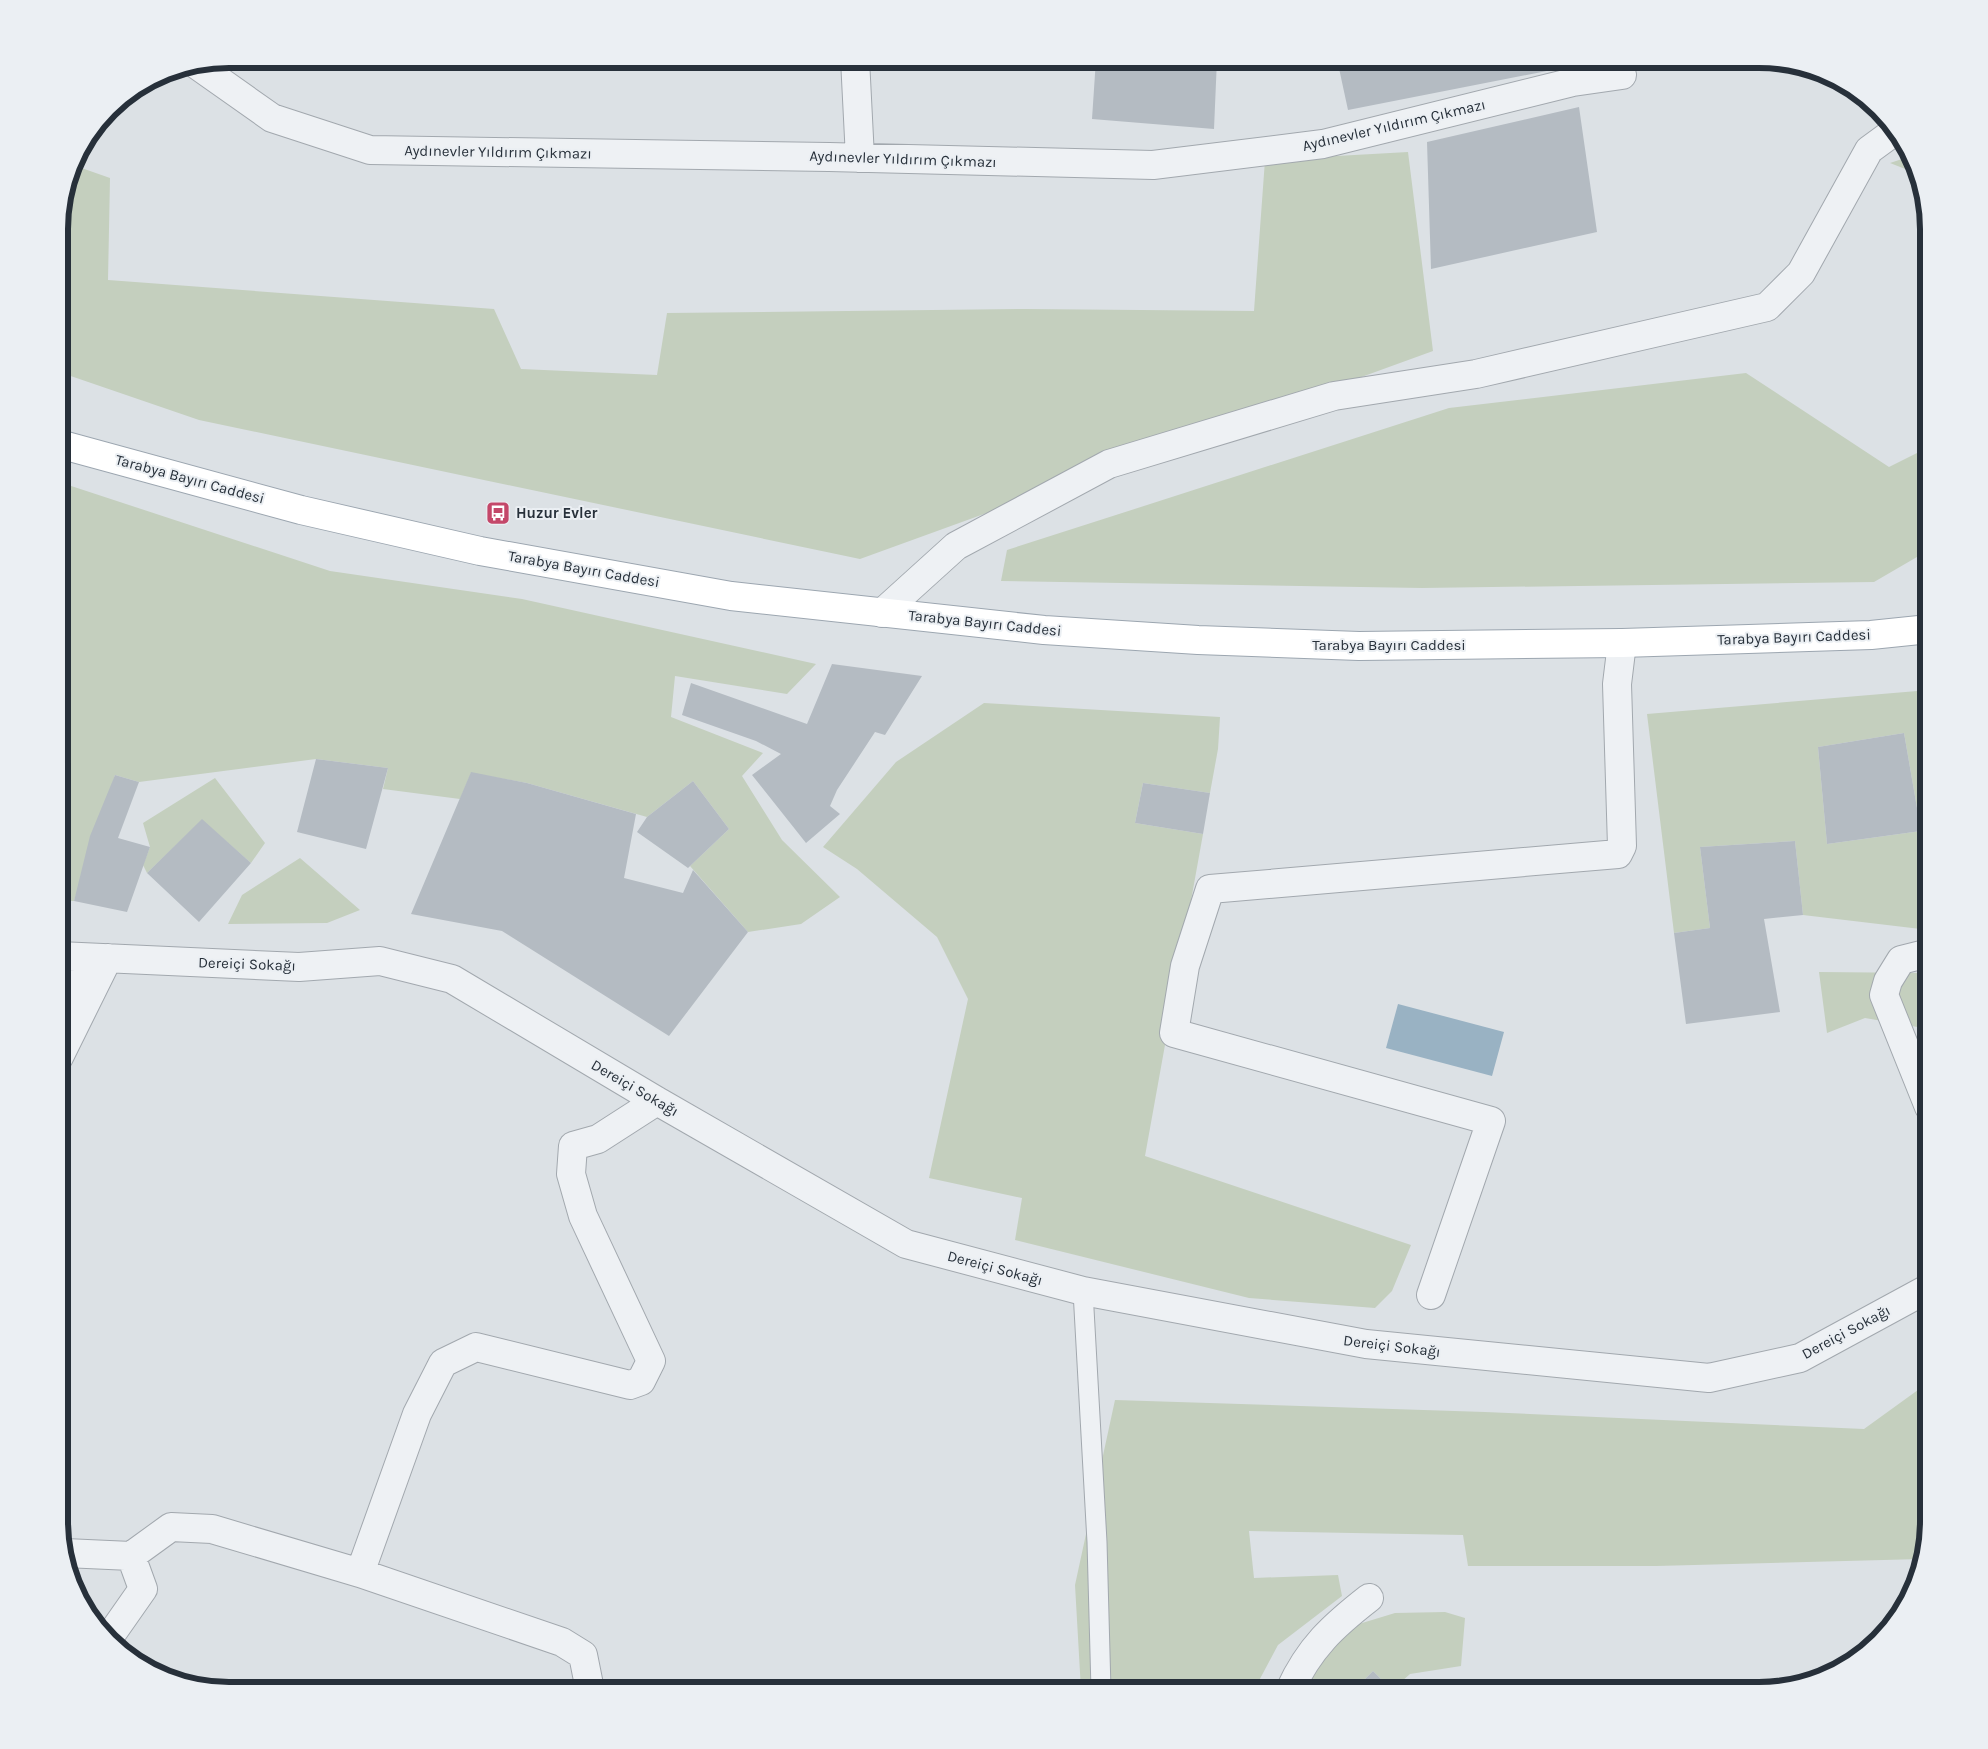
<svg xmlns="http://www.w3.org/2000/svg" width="1988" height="1749" viewBox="0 0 1988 1749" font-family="Karla,sans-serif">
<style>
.green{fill:#c4cfbe;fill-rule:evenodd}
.water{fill:#99b2c3}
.building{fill:#b4bbc2}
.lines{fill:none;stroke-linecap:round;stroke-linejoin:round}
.service-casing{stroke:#a2a8ae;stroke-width:21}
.minor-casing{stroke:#a2a8ae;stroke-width:30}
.primary-casing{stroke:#9ca6b0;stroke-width:30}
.service{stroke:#eef1f4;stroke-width:19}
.minor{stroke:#eef1f4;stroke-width:28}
.primary{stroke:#fff;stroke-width:28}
.labels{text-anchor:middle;stroke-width:4;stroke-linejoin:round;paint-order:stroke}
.street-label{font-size:15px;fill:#27303a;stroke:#ebeff3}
.poi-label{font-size:15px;font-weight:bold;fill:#27303a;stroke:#ebeff3;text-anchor:start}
.rim{fill:none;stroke:#27303a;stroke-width:6}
</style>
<rect width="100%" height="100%" fill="#dce1e5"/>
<path class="green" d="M 1408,152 L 1433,351 L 860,559 L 199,420 L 59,372 L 59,217 L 73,165 L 110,178 L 108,280 L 494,309 L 521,369 L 657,375 L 667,313 L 1027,309 L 1254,311 L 1265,160 Z
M 1911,156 L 1916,164 L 1918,174 L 1890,163 Z
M 1746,373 L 1889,467 L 1929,447 L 1929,550 L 1874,582 L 1422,588 L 1001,581 L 1007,550 L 1449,408 Z
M 59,482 L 330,571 L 522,599 L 816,664 L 787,694 L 675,676 L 671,717 L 763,753 L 742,776 L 782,840 L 840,897 L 801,924 L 748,932 L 690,866 L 729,829 L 693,781 L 647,817 L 527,783 L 471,773 L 460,799 L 383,789 L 388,768 L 316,759 L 139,782 L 115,775 L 74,901 L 59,901 Z
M 1929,690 L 1929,930 L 1803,915 L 1795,841 L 1700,847 L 1710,928 L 1674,933 L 1647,714 ZM 1904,733 L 1921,831 L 1827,844 L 1818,747 Z
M 984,703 L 1220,717 L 1218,749 L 1210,793 L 1143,783 L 1135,823 L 1203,834 L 1145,1156 L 1411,1245 L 1392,1291 L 1375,1308 L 1249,1298 L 1015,1240 L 1022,1198 L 929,1178 L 968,999 L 937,937 L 857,869 L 823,847 L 896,762 Z
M 215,778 L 265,843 L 251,863 L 202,820 L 147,873 L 143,865 L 150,847 L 143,823 Z
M 300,858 L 360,910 L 327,923 L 228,924 L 242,895 Z
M 1819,972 L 1929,973 L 1929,1029 L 1865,1018 L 1827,1033 Z
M 1929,1382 L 1929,1531 L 1922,1559 L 1656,1566 L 1468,1566 L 1463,1535 L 1249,1531 L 1254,1578 L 1338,1575 L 1342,1596 L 1278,1645 L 1254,1690 L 1081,1690 L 1075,1585 L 1115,1400 L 1485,1412 L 1864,1429 Z
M 1445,1612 L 1465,1618 L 1461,1666 L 1410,1674 L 1392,1690 L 1373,1671 L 1354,1690 L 1299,1690 L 1349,1627 L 1395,1613 Z"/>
<path class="water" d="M 1398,1004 L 1504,1032 L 1492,1076 L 1386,1048 Z"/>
<path class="building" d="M 1096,59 L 1217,59 L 1214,129 L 1092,119 Z
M 1337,59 L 1603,59 L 1603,60 L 1348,110 Z
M 1579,107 L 1597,232 L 1431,269 L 1427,142 Z
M 832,664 L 922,676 L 885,735 L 875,732 L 837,790 L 830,806 L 840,814 L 806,843 L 752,775 L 781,754 L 756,741 L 682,715 L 691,683 L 807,724 Z
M 1904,733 L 1921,831 L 1827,844 L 1818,747 Z
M 316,759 L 388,768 L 366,849 L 297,832 Z
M 471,772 L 527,783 L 636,814 L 624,878 L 683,893 L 693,870 L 748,932 L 669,1036 L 502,931 L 411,914 Z
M 115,775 L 139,782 L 118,838 L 150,847 L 127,912 L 74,901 L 90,836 Z
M 693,781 L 729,829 L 688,868 L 637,832 L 647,817 Z
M 1143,783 L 1210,793 L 1203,834 L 1135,823 Z
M 202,819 L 251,863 L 199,922 L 147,873 Z
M 1795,841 L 1803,915 L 1764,919 L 1780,1012 L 1686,1024 L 1674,933 L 1710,928 L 1700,847 Z
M 1373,1671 L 1392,1690 L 1354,1690 Z"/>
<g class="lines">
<g class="service-casing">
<path id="service" d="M 1083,1291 L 1097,1542 L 1101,1690"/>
</g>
<g class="minor-casing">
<path id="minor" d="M 855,59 L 860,158
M 197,65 L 272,118 L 370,150 L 829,157 L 1153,165 L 1323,144 L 1573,82 L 1622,75
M 882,613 L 956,546 L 1109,464 L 1334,396 L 1476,374 L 1767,307 L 1801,273 L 1869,150 L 1895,131
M 59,956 L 299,967 L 380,961 L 452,979 L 657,1101 L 906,1244 L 1083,1291 L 1366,1344 L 1709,1378 L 1800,1358 L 1929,1288
M 59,999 L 99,965
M 59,1057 L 108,958
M 1929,1107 L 1884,995 L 1888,981 L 1901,960 L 1929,953
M 1431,1295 L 1491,1121 L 1174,1033 L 1185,966 L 1210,889 L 1618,854 L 1622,846 L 1617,684 L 1622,643
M 65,1553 L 131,1556 L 143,1589 L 108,1639
M 131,1556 L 171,1527 L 212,1529 L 360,1573 L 562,1642 L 583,1655 L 590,1690
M 360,1573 L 417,1414 L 443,1363 L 476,1347 L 630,1385 L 641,1381 L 651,1361 L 583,1216 L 571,1174 L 573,1146 L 598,1139 L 657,1101
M 1290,1690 C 1309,1648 1333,1626 1369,1598"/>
</g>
<g class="primary-casing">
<path id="primary" d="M 59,444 L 301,510 L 480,551 L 731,596 L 1044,630 L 1198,640 L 1359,646 L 1622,643 L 1871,635 L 1929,629"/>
</g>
<use href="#service" class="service"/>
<use href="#minor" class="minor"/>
<use href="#primary" class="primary"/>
</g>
<defs>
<g id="bus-square" transform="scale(1.25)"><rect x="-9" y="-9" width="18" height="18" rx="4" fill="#c44769" stroke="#ebeff3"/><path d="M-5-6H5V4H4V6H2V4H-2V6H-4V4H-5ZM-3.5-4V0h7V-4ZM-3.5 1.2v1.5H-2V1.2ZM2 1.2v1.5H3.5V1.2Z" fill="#fff"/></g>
</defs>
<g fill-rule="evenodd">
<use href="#bus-square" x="498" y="513"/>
</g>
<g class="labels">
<g class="street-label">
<text transform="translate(1394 125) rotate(-13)" y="5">Aydınevler Yıldırım Çıkmazı</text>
<text transform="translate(498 152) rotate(1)" y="5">Aydınevler Yıldırım Çıkmazı</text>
<text transform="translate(903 159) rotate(2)" y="5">Aydınevler Yıldırım Çıkmazı</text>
<text transform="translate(190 479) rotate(15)" y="5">Tarabya Bayırı Caddesi</text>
<text transform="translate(584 569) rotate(10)" y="5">Tarabya Bayırı Caddesi</text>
<text transform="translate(985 623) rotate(6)" y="5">Tarabya Bayırı Caddesi</text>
<text transform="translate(1794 637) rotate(-2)" y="5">Tarabya Bayırı Caddesi</text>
<text x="1389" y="650">Tarabya Bayırı Caddesi</text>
<text transform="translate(247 964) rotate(2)" y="5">Dereiçi Sokağı</text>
<text transform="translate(635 1088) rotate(30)" y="5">Dereiçi Sokağı</text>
<text transform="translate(995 1268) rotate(15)" y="5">Dereiçi Sokağı</text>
<text transform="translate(1846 1332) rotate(-28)" y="5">Dereiçi Sokağı</text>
<text transform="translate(1392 1346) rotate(7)" y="5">Dereiçi Sokağı</text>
</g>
<g class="poi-label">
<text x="516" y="518">Huzur Evler</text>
</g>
</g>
<path d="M0 0H1988V1749H0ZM229 68H1759A161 161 0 0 1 1920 229V1521A161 161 0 0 1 1759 1682H229A161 161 0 0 1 68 1521V229A161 161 0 0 1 229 68Z" fill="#ebeff3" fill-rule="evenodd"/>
<path class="rim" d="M229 68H1759A161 161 0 0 1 1920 229V1521A161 161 0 0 1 1759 1682H229A161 161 0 0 1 68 1521V229A161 161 0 0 1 229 68Z"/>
</svg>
